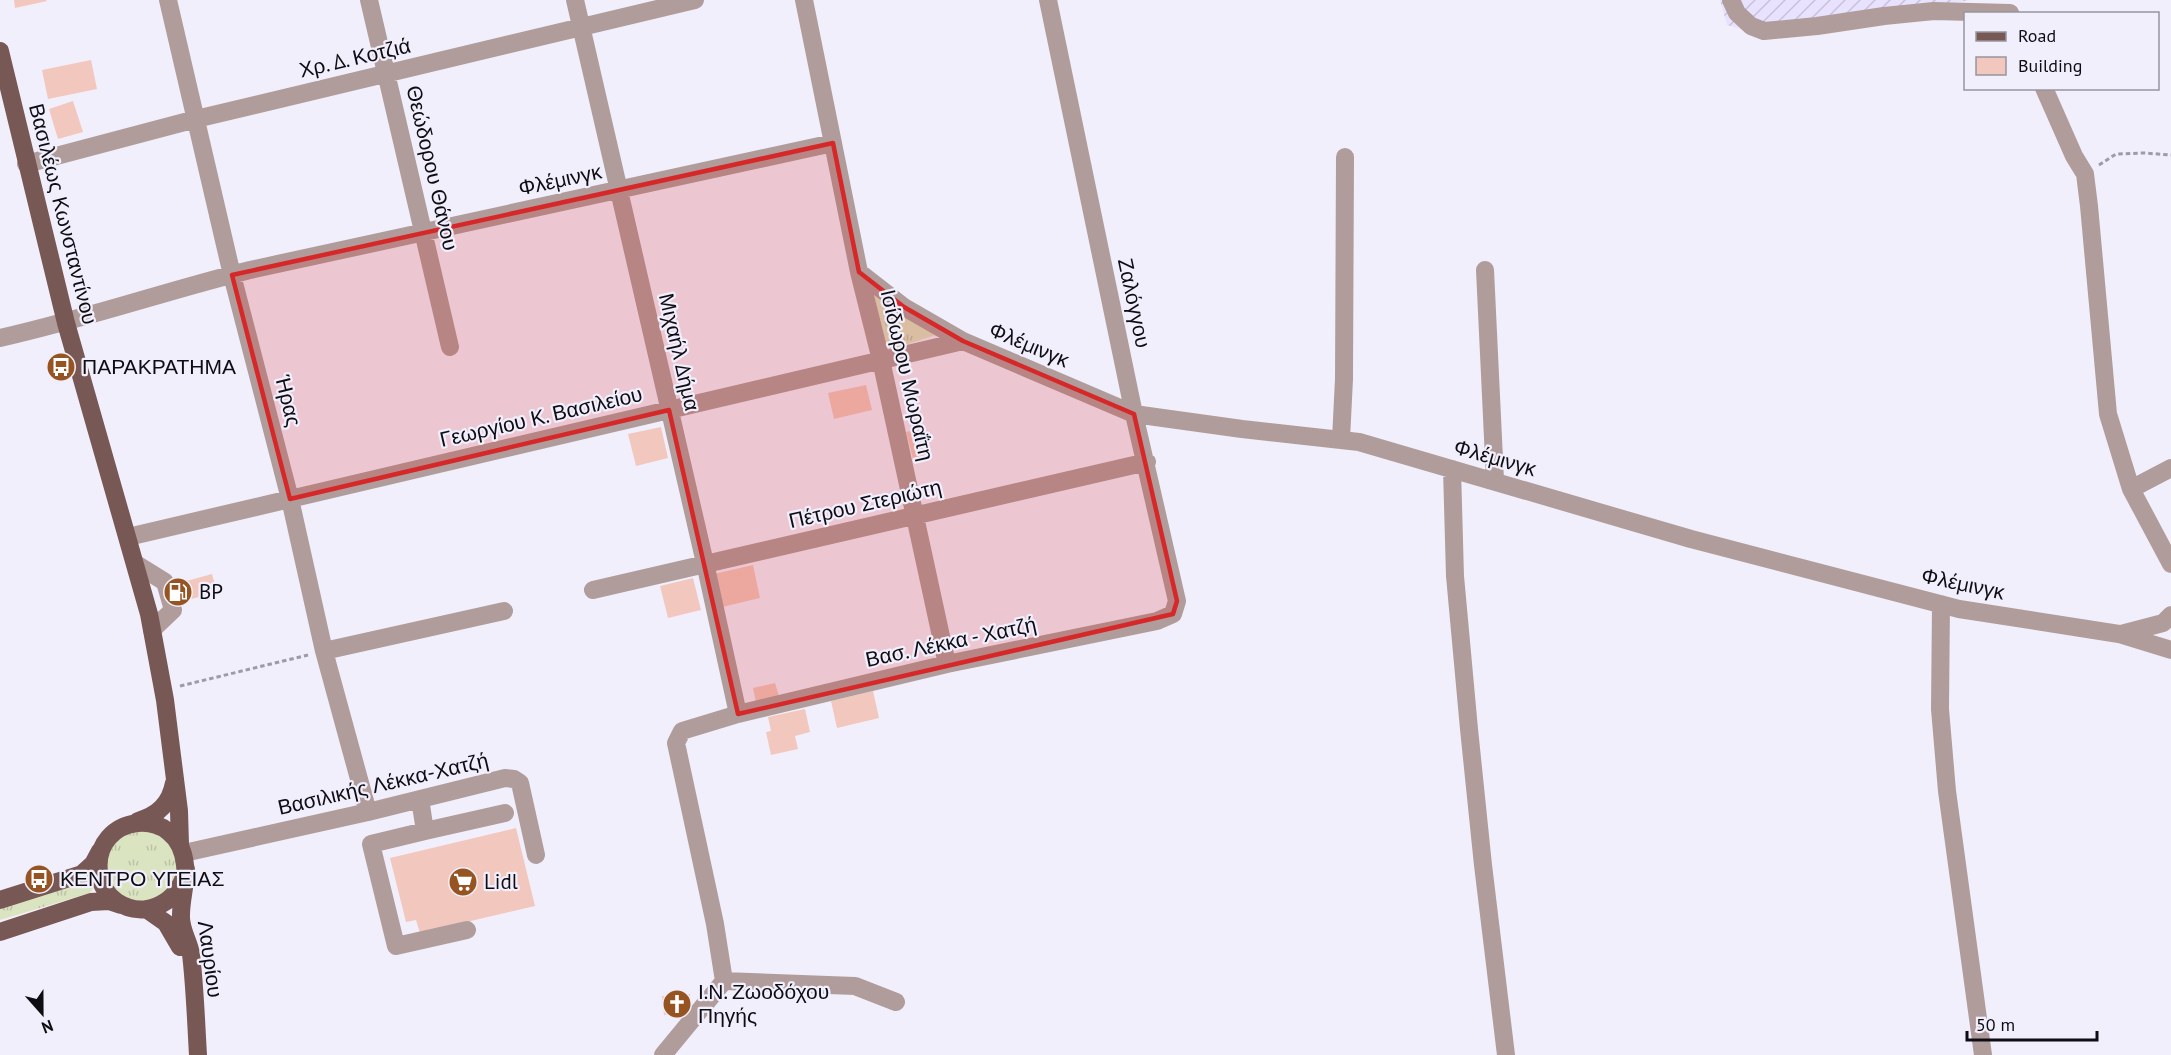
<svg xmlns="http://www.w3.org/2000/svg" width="2171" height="1055" viewBox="0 0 2171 1055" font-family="'PT Sans',sans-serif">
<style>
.industrial{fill:url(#industrial-furrows)}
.grass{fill:url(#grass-tufts)}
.building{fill:#f2c7bd}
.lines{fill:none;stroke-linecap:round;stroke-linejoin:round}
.path{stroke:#9e9ba6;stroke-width:3;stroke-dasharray:4.5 3;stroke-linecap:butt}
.minor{stroke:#b09d9b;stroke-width:18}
.major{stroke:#785855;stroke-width:18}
.marked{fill:#d62828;fill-opacity:0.2;stroke:#d62828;stroke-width:4.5;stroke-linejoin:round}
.labels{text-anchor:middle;stroke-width:4.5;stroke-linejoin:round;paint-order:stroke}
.street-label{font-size:21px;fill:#0f0d14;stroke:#f2effc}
.poi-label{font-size:21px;fill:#0f0d14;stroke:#f2effc;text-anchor:start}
</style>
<defs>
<pattern id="industrial-furrows" width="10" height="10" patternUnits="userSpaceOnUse" patternTransform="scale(1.5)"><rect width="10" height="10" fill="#e9e2ff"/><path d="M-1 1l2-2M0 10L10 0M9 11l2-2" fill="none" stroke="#c7c1da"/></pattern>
<pattern id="grass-tufts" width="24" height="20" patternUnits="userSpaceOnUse" patternTransform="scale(1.5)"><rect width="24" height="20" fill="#dbe4c1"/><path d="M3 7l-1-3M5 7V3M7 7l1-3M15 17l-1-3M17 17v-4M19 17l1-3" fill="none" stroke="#bbc2a5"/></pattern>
</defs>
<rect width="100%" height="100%" fill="#f2effc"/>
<path class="industrial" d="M 1720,0 L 1971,0 L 1755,33 L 1727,25 Z"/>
<path class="grass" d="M 874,295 L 936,335 L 892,349 L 887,348 Z
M107 866a35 35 0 1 1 70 0a35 35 0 1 1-70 0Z
M 86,882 L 91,882 L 94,887 L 90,893 L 0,920 L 0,907 Z"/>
<path class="building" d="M 14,0 L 46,0 L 47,1 L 15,8 Z
M 91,60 L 97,89 L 48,99 L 42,70 Z
M 73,101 L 83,132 L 58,139 L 49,109 Z
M 866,385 L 872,410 L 834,419 L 828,393 Z
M 661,427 L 668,458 L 636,466 L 628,434 Z
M 919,429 L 926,460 L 914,463 L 906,432 Z
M 753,565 L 760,598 L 722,607 L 714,574 Z
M 212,574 L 217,592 L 177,603 L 172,585 Z
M 693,578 L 701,610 L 668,618 L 660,586 Z
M 775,683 L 779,696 L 756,702 L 753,688 Z
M 873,691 L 879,718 L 837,728 L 831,701 Z
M 805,709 L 810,732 L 795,736 L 798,749 L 771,755 L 766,732 L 771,731 L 768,717 Z
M 516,828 L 535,906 L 420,933 L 416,920 L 406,922 L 390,858 Z
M 690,994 L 691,1012 L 664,1015 L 662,996 Z"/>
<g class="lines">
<path class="path" d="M 2099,165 L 2116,154 L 2144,153 L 2171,155
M 180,686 L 308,655"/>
<path class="minor" d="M 168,0 L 232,275 L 290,499 L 324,651 L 368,812
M 369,0 L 450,347
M 575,0 L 705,563 L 738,714
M 804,0 L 859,272 L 881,360 L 947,664
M 1731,0 L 1737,13 L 1751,26 L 1764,31 L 1817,26 L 1884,16 L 1934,11 L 2010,13
M 2044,88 L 2074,156 L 2085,174 L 2089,206 L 2108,414 L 2131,489 L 2171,564
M 26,164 L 196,119 L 695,0
M 1485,270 L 1495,480
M 859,272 L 904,307 L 963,341 L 1134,414 L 1242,429 L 1359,442 L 1691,539 L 1959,609 L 2119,634 L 2171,650
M 0,338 C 85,319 166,291 250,270 L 833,143
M 1341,439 L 1344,379 L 1345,157
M 1452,469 L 1455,576 L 1469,729 L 1483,865 L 1506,1055
M 2131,489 L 2171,468
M 128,537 L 963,341
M 136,564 L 165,582 L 173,610 L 152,630
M 593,590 L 1147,462
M 1941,604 L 1940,709 L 1947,791 L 1983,1055
M 2121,634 L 2163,623 L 2171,615
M 324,651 L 504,611
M 420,799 L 425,831 L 371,844 L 396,946 L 467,930
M 425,831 L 505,813
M 184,853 L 368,812 L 505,778 L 514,779 L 520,783 L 536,855
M 724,981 L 855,986 L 896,1002
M 663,1055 L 724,981 L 715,924 L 676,743 L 682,731 L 738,714 L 947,664 L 1157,621 L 1173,614 L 1177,601 L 1134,414 L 1048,0"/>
<path class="major" d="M 0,51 L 66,323 L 149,614 L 165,700 L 179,811 L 180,844
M 138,821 C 158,815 170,804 174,783
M 186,869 C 181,901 146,921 117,902 C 107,895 100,884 99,872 C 92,814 179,802 185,865 C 187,882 181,898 181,915 C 180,929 189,941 191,954 C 195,988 196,1022 198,1055
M 0,900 L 82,874 L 93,864 L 100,851
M 146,909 L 166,923 L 180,947
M 0,932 L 91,902 L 109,901 L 121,905"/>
</g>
<path class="marked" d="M 833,143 L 859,272 L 904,307 L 963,341 L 1134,414 L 1177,601 L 1173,614 L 738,714 L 669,410 L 290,499 L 232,275 Z"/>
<defs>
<g id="bus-disc" transform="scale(1.5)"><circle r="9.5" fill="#975423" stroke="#f2effc"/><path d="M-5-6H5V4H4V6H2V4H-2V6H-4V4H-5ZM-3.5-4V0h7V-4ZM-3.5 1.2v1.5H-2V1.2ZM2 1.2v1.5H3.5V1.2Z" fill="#fff"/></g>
<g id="fuel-disc" transform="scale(1.5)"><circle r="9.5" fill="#975423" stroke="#f2effc"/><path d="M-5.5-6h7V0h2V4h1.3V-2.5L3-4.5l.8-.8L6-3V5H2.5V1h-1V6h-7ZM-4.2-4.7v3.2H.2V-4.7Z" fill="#fff"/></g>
<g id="supermarket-disc" transform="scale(1.5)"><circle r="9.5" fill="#975423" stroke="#f2effc"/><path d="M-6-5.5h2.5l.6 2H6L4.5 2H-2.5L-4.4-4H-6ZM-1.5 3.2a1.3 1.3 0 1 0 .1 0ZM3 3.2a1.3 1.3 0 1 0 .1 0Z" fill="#fff"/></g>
<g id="church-disc" transform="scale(1.5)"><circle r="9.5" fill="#975423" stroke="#f2effc"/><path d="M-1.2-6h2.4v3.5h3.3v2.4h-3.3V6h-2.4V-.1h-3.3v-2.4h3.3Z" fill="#fff"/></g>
</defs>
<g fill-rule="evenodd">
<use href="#bus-disc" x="61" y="367"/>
<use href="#fuel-disc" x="178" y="592"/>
<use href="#bus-disc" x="39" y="879"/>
<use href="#supermarket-disc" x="463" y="882"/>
<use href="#church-disc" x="677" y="1004"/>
</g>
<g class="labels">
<g class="street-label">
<text transform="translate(355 58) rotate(-13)" y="7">Χρ. Δ. Κοτζιά</text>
<text transform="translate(432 168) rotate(77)" y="7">Θεώδορου Θάνου</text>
<text transform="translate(560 180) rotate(-12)" y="7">Φλέμινγκ</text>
<text transform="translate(63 214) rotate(76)" y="7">Βασιλέως Κωνσταντίνου</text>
<text transform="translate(1134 303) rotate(78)" y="7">Ζαλόγγου</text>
<text transform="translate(1029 345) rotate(23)" y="7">Φλέμινγκ</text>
<text transform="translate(679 352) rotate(77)" y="7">Μιχαήλ Δήμα</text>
<text transform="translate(907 375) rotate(77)" y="7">Ισίδωρου Μωραΐτη</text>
<text transform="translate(288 401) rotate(76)" y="7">Ήρας</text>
<text transform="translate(541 417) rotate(-13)" y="7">Γεωργίου Κ. Βασιλείου</text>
<text transform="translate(1495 458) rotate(16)" y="7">Φλέμινγκ</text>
<text transform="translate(865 504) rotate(-13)" y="7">Πέτρου Στεριώτη</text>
<text transform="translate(1963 584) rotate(12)" y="7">Φλέμινγκ</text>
<text transform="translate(951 642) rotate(-12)" y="7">Βασ. Λέκκα - Χατζή</text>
<text transform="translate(383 784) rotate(-13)" y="7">Βασιλικής Λέκκα-Χατζή</text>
<text transform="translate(210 959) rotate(82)" y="7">Λαυρίου</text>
</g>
<g class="poi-label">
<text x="82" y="374">ΠΑΡΑΚΡΑΤΗΜΑ</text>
<text x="199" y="599">BP</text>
<text x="60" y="886">ΚΕΝΤΡΟ ΥΓΕΙΑΣ</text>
<text x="484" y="889">Lidl</text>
<text x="698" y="999">Ι.Ν. Ζωοδόχου<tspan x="698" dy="24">Πηγής</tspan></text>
</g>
</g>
<rect x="1964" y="12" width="195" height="78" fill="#f2effc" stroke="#97959f" stroke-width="1.5"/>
<rect x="1976" y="32" width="30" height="9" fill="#785855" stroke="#97959f" stroke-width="1.5"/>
<text x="2018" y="42" font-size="18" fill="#0f0d14">Road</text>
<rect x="1976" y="57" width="30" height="18" fill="#f2c7bd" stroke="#97959f" stroke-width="1.5"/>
<text x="2018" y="72" font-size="18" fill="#0f0d14">Building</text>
<g transform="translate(42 1013) rotate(159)" stroke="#f2effc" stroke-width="4.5" paint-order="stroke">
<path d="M0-4.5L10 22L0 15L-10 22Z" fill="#0f0d14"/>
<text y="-9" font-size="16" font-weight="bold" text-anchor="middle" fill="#0f0d14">N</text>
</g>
<path d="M1967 1031v9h130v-9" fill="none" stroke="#0f0d14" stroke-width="3"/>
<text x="1976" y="1031" font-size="18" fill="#0f0d14" stroke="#f2effc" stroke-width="4.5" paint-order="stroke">50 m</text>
</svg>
